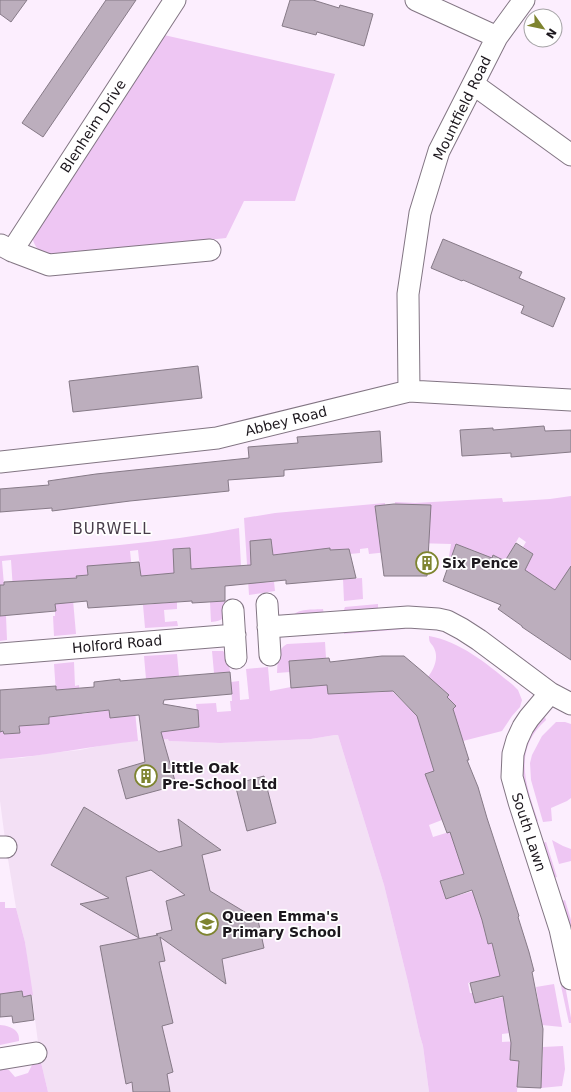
<svg xmlns="http://www.w3.org/2000/svg" width="571" height="1092" viewBox="0 0 571 1092" font-family="'DejaVu Sans',sans-serif">
<style>
.built{fill:#f3e0f5}
.green{fill:#eec6f3;fill-rule:evenodd}
.building{fill:#bcaebd;stroke:#867a87}
.lines{fill:none;stroke-linecap:round;stroke-linejoin:round}
.street-casing{stroke:#827583;stroke-width:23}
.street{stroke:#fff;stroke-width:21}
.labels{text-anchor:middle;stroke-width:3.5;stroke-linejoin:round;paint-order:stroke}
.street-label{font-size:14px;fill:#1c171d;stroke:#fff}
.poi-label{font-size:14px;font-weight:bold;fill:#1c171d;stroke:#fff;text-anchor:start}
.neighbourhood-label{font-size:15px;letter-spacing:1px;fill:#483d4a;stroke:#fff}
</style>
<rect width="100%" height="100%" fill="#fceefe"/>
<path class="built" d="M 335,735 L 338,735 L 384,885 L 408,982 L 420,1036 L 423,1046 L 429,1092 L 48,1092 L 40,1058 L 25,942 L 16,908 L 6,847 L 0,801 L 0,759 L 21,758 L 51,753 L 80,750 L 109,744 L 142,740 L 142,742 L 169,739 L 169,741 L 220,743 L 311,739 Z"/>
<path class="green" d="M 164,35 L 335,74 L 295,201 L 244,201 L 226,238 L 60,256 C 40,256 33,249 31,229 Z
M 571,496 L 571,579 L 565,575 L 555,590 L 542,581 L 534,593 L 524,572 L 533,554 L 523,547 L 526,542 L 519,537 L 505,561 L 493,555 L 489,564 L 475,551 L 456,544 L 447,569 L 451,544 L 415,543 L 397,527 L 395,502 L 415,503 L 502,498 L 503,502 L 550,499 Z
M 385,503 L 388,552 L 369,554 L 368,548 L 360,549 L 360,553 L 350,554 L 349,549 L 342,549 L 273,559 L 271,539 L 257,541 L 257,545 L 250,546 L 253,583 L 274,582 L 275,591 L 249,595 L 244,518 L 275,513 Z
M 239,528 L 241,566 L 230,567 L 231,586 L 225,586 L 191,570 L 190,548 L 173,549 L 175,573 L 141,577 L 138,550 L 130,551 L 132,570 L 102,565 L 87,567 L 88,575 L 76,576 L 78,599 L 73,600 L 76,634 L 54,636 L 53,616 L 55,616 L 55,603 L 14,605 L 11,560 L 2,561 L 4,585 L 0,585 L 0,556 C 80,548 160,544 239,528 Z
M 362,578 L 363,599 L 344,601 L 343,579 Z
M 225,601 C 227,616 227,620 211,622 L 210,602 Z
M 177,602 L 177,609 L 164,610 L 165,622 L 177,621 L 178,626 L 145,628 L 143,605 Z
M 378,604 L 378,610 L 343,612 L 345,607 Z
M 323,609 L 324,614 L 292,617 C 297,608 314,610 323,609 Z
M 0,616 L 6,616 L 7,640 L 0,641 Z
M 405,626 L 405,629 L 344,634 L 344,630 Z
M 429,636 C 462,642 488,665 513,685 L 518,690 L 522,700 L 520,707 L 512,716 L 502,731 L 463,741 L 457,723 L 433,725 L 421,730 L 428,752 L 442,768 L 467,760 L 470,768 L 437,779 L 445,804 L 437,807 L 442,820 L 429,825 L 433,837 L 462,828 L 475,870 L 441,881 L 446,899 L 473,891 L 485,928 L 488,944 L 492,943 L 500,976 L 468,983 L 470,993 L 473,993 L 475,1003 L 504,997 L 517,1032 L 502,1034 L 502,1042 L 519,1041 L 511,1047 L 510,1060 L 519,1061 L 517,1092 L 429,1092 L 423,1046 L 420,1036 L 408,982 L 384,885 L 338,735 L 335,735 L 311,739 L 220,743 L 169,741 L 168,739 L 142,742 L 141,732 L 151,731 L 149,709 L 180,706 L 183,729 L 199,726 L 196,704 L 216,703 L 217,712 L 231,711 L 230,701 L 232,701 L 231,682 L 239,681 L 240,700 L 249,699 L 246,669 L 268,667 L 270,691 L 291,687 L 331,683 L 346,693 L 386,692 L 386,690 L 392,691 L 409,708 L 410,707 L 424,721 L 449,695 L 428,677 C 434,669 439,658 434,648 C 431,642 429,644 429,636 ZM 449,699 L 456,706 L 445,716 Z
M 325,642 L 326,658 L 289,661 L 290,672 L 277,673 C 278,663 276,650 287,644 Z
M 212,651 L 223,651 C 229,656 229,664 230,672 L 214,673 Z
M 177,654 L 179,676 L 146,679 L 144,656 Z
M 74,662 L 75,686 L 79,685 L 82,714 L 109,710 L 110,718 L 120,717 L 120,709 L 132,682 L 138,741 C 92,746 46,756 0,759 L 0,732 L 3,731 L 4,734 L 20,733 L 17,696 L 34,725 L 49,724 L 49,717 L 72,715 L 70,693 L 56,693 L 54,664 Z
M 545,717 L 546,720 C 512,750 526,785 538,821 L 535,822 L 521,772 L 525,747 L 533,729 Z
M 556,722 L 565,722 L 571,724 L 571,798 L 567,801 L 551,808 L 552,821 L 543,822 L 531,780 L 530,763 L 532,755 L 542,736 Z
M 552,840 L 563,846 L 571,849 L 571,861 L 559,864 Z
M 546,842 L 557,877 L 553,878 L 542,843 Z
M 565,900 L 571,920 L 571,932 L 562,901 Z
M 0,902 L 5,902 L 5,908 L 16,908 L 25,942 L 33,995 L 23,997 L 22,991 L 0,994 Z
M 554,984 L 562,1027 L 542,1025 L 536,987 Z
M 565,985 L 571,1018 L 571,1023 L 569,1023 L 561,986 Z
M 0,1025 C 5,1025 16,1028 18,1034 C 19,1036 19,1039 19,1041 L 0,1045 Z
M 563,1046 L 565,1069 L 562,1086 L 541,1088 L 543,1047 Z
M 40,1058 L 48,1092 L 0,1092 L 0,1067 L 9,1070 L 15,1077 L 28,1073 L 33,1063 Z"/>
<path class="building" d="M 0,0 L 27,0 L 11,22 L 0,14 Z
M 106,0 L 136,0 L 43,137 L 22,123 Z
M 290,0 L 313,0 L 339,8 L 340,5 L 373,14 L 364,46 L 317,32 L 316,35 L 282,26 Z
M 443,239 L 522,272 L 519,278 L 565,298 L 553,327 L 521,313 L 524,306 L 463,280 L 462,281 L 431,268 Z
M 198,366 L 202,398 L 73,412 L 69,381 Z
M 544,426 L 545,431 L 571,430 L 571,452 L 511,457 L 511,453 L 462,456 L 460,430 L 493,428 L 493,430 Z
M 380,431 L 382,462 L 284,470 L 284,476 L 228,480 L 229,491 L 130,501 L 52,511 L 52,508 L 0,512 L 0,489 L 49,485 L 48,481 L 96,474 L 249,458 L 248,447 L 298,443 L 297,437 Z
M 394,504 L 431,505 L 427,576 L 384,576 L 375,506 Z
M 271,539 L 273,555 L 330,548 L 330,550 L 349,549 L 356,578 L 286,584 L 286,580 L 225,586 L 225,601 L 192,603 L 192,601 L 88,608 L 87,601 L 55,604 L 56,611 L 0,616 L 0,585 L 4,585 L 4,582 L 77,578 L 76,576 L 88,575 L 87,566 L 139,562 L 141,576 L 174,573 L 173,549 L 190,548 L 191,569 L 251,565 L 250,541 Z
M 516,543 L 533,554 L 525,570 L 555,590 L 571,566 L 571,660 L 522,627 L 522,626 L 498,609 L 501,605 L 443,581 L 456,544 L 492,558 L 493,555 L 505,561 Z
M 382,656 L 404,656 L 423,672 L 449,695 L 447,697 L 456,706 L 453,709 L 469,760 L 467,760 L 478,787 L 487,818 L 519,916 L 518,917 L 529,952 L 534,971 L 532,972 L 543,1029 L 541,1088 L 517,1087 L 519,1061 L 510,1060 L 511,1043 L 503,996 L 475,1003 L 470,983 L 500,976 L 492,943 L 488,944 L 482,920 L 472,890 L 446,899 L 440,881 L 464,874 L 450,832 L 447,833 L 425,774 L 434,771 L 417,716 L 393,691 L 328,694 L 327,685 L 291,688 L 289,661 L 329,658 L 330,662 Z
M 230,672 L 232,694 L 164,700 L 163,704 L 198,710 L 199,727 L 161,732 L 175,781 L 163,785 L 163,789 L 126,799 L 118,770 L 145,762 L 139,715 L 110,718 L 109,710 L 49,717 L 49,724 L 19,726 L 20,733 L 4,734 L 3,731 L 0,732 L 0,690 L 56,686 L 56,690 L 94,687 L 94,682 L 120,679 L 120,681 Z
M 264,776 L 276,823 L 247,831 L 235,784 Z
M 84,807 L 159,852 L 182,846 L 178,819 L 221,850 L 202,855 L 210,891 L 258,920 L 264,948 L 222,959 L 226,984 L 160,937 L 165,961 L 159,962 L 173,1023 L 162,1026 L 173,1072 L 167,1074 L 170,1092 L 133,1092 L 132,1082 L 126,1084 L 100,946 L 158,935 L 156,934 L 172,930 L 166,901 L 185,895 L 151,870 L 126,877 L 139,938 L 80,904 L 109,898 L 51,865 Z
M 22,991 L 23,997 L 31,995 L 34,1020 L 13,1023 L 12,1016 L 0,1017 L 0,994 Z"/>
<g class="lines">
<g class="street-casing">
<path id="street" d="M 416,0 L 497,37
M 473,84 L 571,155
M 1,245 L 12,251 L 49,265 L 210,250
M 12,251 L 175,0
M 409,391 L 408,294 L 420,213 L 439,151 L 497,37 L 524,0
M 0,462 L 217,438 L 409,391 L 571,400
M 267,604 L 270,655
M 233,610 L 236,658
M 268,627 L 408,617 L 438,619 L 447,621 L 462,629 L 479,640 L 550,693 L 571,704
M 0,654 L 235,635
M 550,693 L 529,718 L 523,727 L 517,740 L 513,754 L 512,777 L 519,802 L 560,929 L 571,979
M 0,847 L 6,847
M 0,1059 L 36,1053"/>
</g>
<use href="#street" class="street"/>
</g>
<defs>
<g id="building-ring" transform="scale(1.15)"><circle r="9.5" fill="#fff" stroke="#7e842f" stroke-width="1.5"/><path d="M-4-6H4V6H1V3H-1V6H-4ZM-2.5-4.3h1.7v1.8h-1.7ZM.8-4.3h1.7v1.8H.8ZM-2.5-1h1.7V.8h-1.7ZM.8-1h1.7V.8H.8Z" fill="#7e842f"/></g>
<g id="school-ring" transform="scale(1.15)"><circle r="9.5" fill="#fff" stroke="#7e842f" stroke-width="1.5"/><path d="M0-5L7-2L0 1L-7-2ZM-4 1L0 2.5L4 1V4Q0 6-4 4Z" fill="#7e842f"/></g>
</defs>
<g fill-rule="evenodd">
<use href="#building-ring" x="427" y="563"/>
<use href="#building-ring" x="146" y="776"/>
<use href="#school-ring" x="207" y="924"/>
</g>
<g class="labels">
<g class="street-label">
<text transform="translate(462 108) rotate(-64)" y="5">Mountfield Road</text>
<text transform="translate(93 126) rotate(-57)" y="5">Blenheim Drive</text>
<text transform="translate(286 421) rotate(-14)" y="5">Abbey Road</text>
<text transform="translate(117 644) rotate(-5)" y="5">Holford Road</text>
<text transform="translate(529 832) rotate(72)" y="5">South Lawn</text>
</g>
<g class="poi-label">
<text x="442" y="568">Six Pence</text>
<text x="162" y="773">Little Oak<tspan x="162" dy="16">Pre-School Ltd</tspan></text>
<text x="222" y="921">Queen Emma's<tspan x="222" dy="16">Primary School</tspan></text>
</g>
<g class="neighbourhood-label">
<text x="112" y="534">BURWELL</text>
</g>
</g>
<g transform="translate(543 28) rotate(123)"><circle r="19" fill="#ffffff" stroke="#a4a2a5"/>
<path d="M0-3L7 15L0 10L-7 15Z" fill="#7e842f"/>
<text y="-6" font-size="11" font-weight="bold" text-anchor="middle" fill="#1c171d">N</text>
</g>
</svg>
